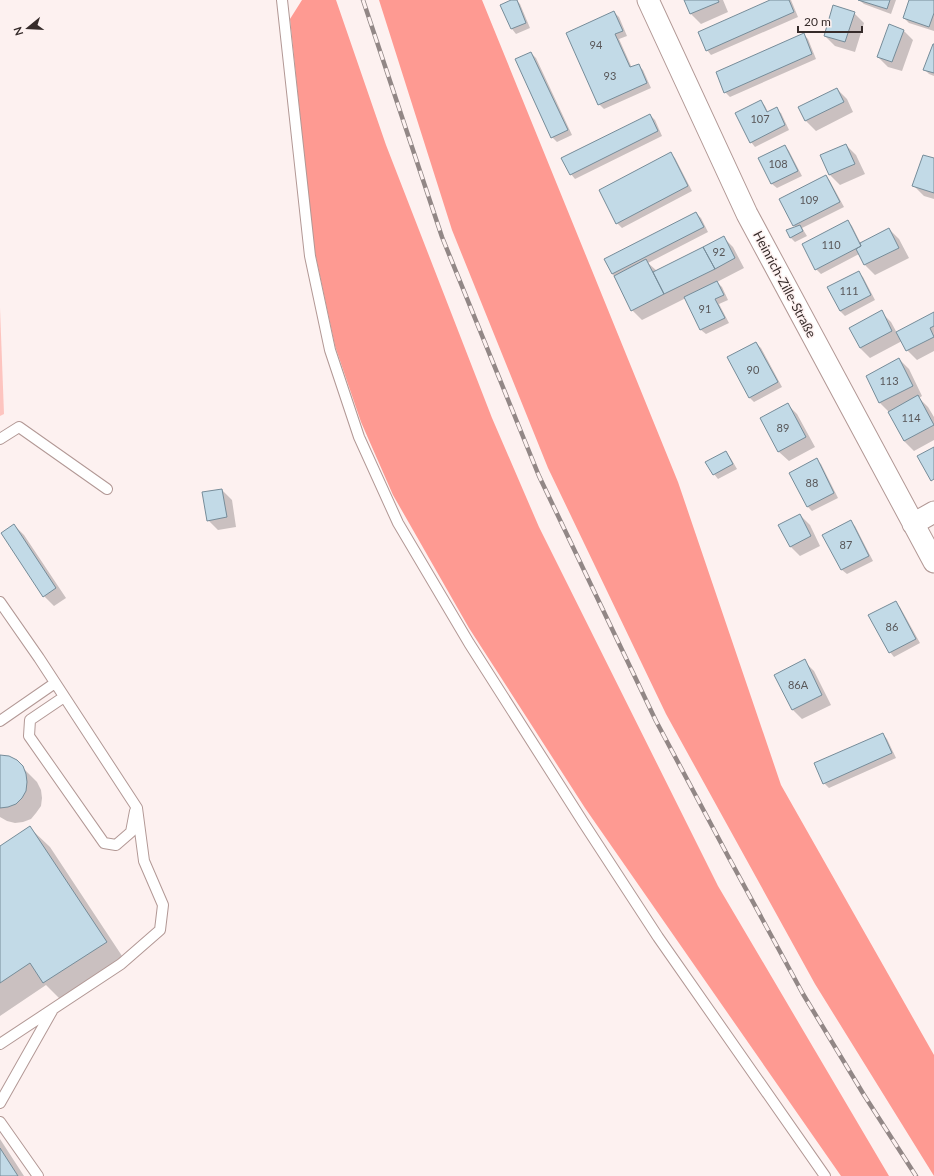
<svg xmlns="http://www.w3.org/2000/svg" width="934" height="1176" viewBox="0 0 934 1176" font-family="Lato,sans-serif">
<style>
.green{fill:#fdc4bf}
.forest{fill:#fe9a92}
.shadow{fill:#0003}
.building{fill:#c2dae7;stroke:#768c99}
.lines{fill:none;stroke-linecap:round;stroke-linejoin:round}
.service-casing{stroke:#b29895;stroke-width:12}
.minor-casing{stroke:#b29895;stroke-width:23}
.service{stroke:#fff;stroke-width:10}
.minor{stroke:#fff;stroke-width:21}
.rail-casing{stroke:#928786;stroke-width:4.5}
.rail{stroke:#fdf1f0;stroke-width:3;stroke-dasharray:9;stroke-linecap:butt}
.labels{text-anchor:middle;stroke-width:3;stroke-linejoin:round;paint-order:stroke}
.number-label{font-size:11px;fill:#595759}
.street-label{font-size:13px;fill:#362b2a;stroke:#fdf1f0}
</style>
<rect width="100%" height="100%" fill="#fdf1f0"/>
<path class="green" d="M 0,308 L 4,414 L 0,416 Z"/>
<path class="forest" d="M 302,0 L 336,0 L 386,145 L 492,418 L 539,527 L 718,886 L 889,1176 L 841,1176 L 585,808 L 469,628 L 393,495 L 361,422 L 335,346 L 314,248 L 290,19 Z
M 379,0 L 482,0 L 678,482 L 781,785 L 934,1055 L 934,1176 L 815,984 L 666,714 L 548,468 L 452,230 Z"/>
<path class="shadow" d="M 514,0 L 516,0 L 520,4 L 530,28 L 516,34 L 512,29 L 502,5 Z
M 685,0 L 723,0 L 728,12 L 701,24 L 691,14 Z
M 773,0 L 791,0 L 798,17 L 711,55 L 707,50 Z
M 859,0 L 896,0 L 891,14 L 864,4 Z
M 910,0 L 934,0 L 934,31 L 909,23 L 904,18 Z
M 614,12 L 619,17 L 627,36 L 619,39 L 632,68 L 638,65 L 643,70 L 651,88 L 604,109 L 599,104 Z
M 854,13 L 864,23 L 855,52 L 835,46 L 825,36 Z
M 903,30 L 913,40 L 902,71 L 888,67 L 878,57 Z
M 804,35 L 808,39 L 816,59 L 730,97 L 725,92 Z
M 934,45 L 934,76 L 929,74 L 924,69 Z
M 531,53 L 536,58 L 572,135 L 557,142 L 552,137 Z
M 837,89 L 847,99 L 853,112 L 816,131 L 806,121 L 800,108 Z
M 761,101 L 765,106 L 768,112 L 776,109 L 781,113 L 789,130 L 755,147 L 751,142 Z
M 650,115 L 655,120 L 662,136 L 575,179 L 571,174 Z
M 846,145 L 856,155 L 865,174 L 840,185 L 830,175 L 822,156 Z
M 785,146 L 789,151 L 802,176 L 777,188 L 772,184 L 760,158 Z
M 671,154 L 675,158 L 692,191 L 622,228 L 617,223 Z
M 934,160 L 934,199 L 924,196 L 914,186 Z
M 826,176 L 830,181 L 844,207 L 802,228 L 807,236 L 795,242 L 790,237 L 796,227 L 794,225 Z
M 696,213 L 701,218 L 708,232 L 648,263 L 657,271 L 723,237 L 733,247 L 744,268 L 717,282 L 722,287 L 728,300 L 719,304 L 729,323 L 706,334 L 701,330 L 686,298 L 642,320 L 632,310 L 605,260 Z
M 848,221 L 852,226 L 861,244 L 889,229 L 899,239 L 909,258 L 875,275 L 865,265 L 859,254 L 821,274 L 816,269 Z
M 858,272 L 863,277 L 875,300 L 845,316 L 840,311 L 828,287 Z
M 881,312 L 891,322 L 897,333 L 934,313 L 934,351 L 917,360 L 907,350 L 902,341 L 870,358 L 860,348 Z
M 756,343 L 761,348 L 782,387 L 754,402 L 749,397 Z
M 899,359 L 909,369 L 922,396 L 919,398 L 928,407 L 934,417 L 934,440 L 914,451 L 904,441 L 889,412 L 880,403 L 867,376 Z
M 787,404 L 797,414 L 815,447 L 789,461 L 779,452 Z
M 726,452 L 730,457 L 737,469 L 718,479 L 714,474 Z
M 816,459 L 821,464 L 838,498 L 812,511 L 808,507 L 790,473 Z
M 222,490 L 232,500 L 236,527 L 218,530 L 208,520 Z
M 800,515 L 810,525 L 820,546 L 800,556 L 790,546 Z
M 850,522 L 855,526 L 873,561 L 847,574 L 842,570 L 824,535 Z
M 14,525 L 24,535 L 66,598 L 54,606 L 44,596 Z
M 895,602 L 900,607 L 920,643 L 894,657 L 890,652 Z
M 804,661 L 814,671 L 831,705 L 802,719 L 792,709 Z
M 883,734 L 887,739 L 896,758 L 829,788 L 824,783 Z
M 0,756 L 16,761 L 37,782 L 41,790 L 42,798 L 41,806 L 36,813 L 31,819 L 23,822 L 15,823 L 7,821 L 0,817 Z
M 30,828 L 50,847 L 126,962 L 63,1002 L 46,985 L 0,1016 L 0,847 Z
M 0,1139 L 24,1176 L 0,1176 Z"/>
<path class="building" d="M 511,0 L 517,0 L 526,23 L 511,29 L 500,5 Z
M 684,0 L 718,0 L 719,2 L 690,14 Z
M 770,0 L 789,0 L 794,12 L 706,51 L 698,32 Z
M 858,0 L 890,0 L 887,9 Z
M 909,0 L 934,0 L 934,13 L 929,27 L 903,18 Z
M 833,5 L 855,12 L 845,42 L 824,36 Z
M 614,11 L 623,31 L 615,34 L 630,67 L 639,64 L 647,83 L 598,105 L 566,33 Z
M 889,24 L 904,30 L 892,62 L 877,57 Z
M 804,33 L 812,54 L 724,93 L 716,72 Z
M 933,44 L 934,44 L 934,73 L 923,70 Z
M 531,52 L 568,130 L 551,138 L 515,59 Z
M 837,88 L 844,102 L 805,121 L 798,107 Z
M 761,100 L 767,112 L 777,107 L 785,125 L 750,143 L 735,113 Z
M 650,114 L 658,131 L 570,175 L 561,158 Z
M 846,144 L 855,164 L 829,175 L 820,155 Z
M 785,145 L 798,171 L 771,184 L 758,158 Z
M 671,152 L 688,186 L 616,224 L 599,190 Z
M 923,155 L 934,158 L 934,193 L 912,186 Z
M 826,175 L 840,202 L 793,226 L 779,199 Z
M 696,212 L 704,227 L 612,274 L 604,259 Z
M 848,220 L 861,246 L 815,270 L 802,244 Z
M 800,225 L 803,231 L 790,238 L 786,230 Z
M 889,228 L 899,248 L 864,265 L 856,249 L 861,246 L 860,243 Z
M 724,236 L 735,258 L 715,269 L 703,247 Z
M 703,247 L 715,269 L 664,294 L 653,272 Z
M 646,259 L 664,294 L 631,311 L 614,276 Z
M 859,271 L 871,295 L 840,311 L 827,287 Z
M 717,281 L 724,295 L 715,299 L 725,318 L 700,330 L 684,297 Z
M 882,310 L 892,331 L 860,348 L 849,328 Z
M 934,312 L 934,326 L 930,328 L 934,337 L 906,351 L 896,332 Z
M 756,342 L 778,382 L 749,398 L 727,357 Z
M 899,358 L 913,386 L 879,403 L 866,376 Z
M 918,395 L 934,425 L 904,441 L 888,412 Z
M 788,403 L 806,437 L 778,452 L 760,418 Z
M 934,447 L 934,479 L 931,481 L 917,456 Z
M 726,451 L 733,464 L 713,475 L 705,462 Z
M 817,458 L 834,493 L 807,507 L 789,473 Z
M 222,489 L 227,517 L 207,521 L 202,492 Z
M 800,514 L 811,536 L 790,547 L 778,525 Z
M 851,520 L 869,556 L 841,570 L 822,535 Z
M 14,524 L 56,588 L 43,597 L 1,533 Z
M 896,601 L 916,639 L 889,653 L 868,615 Z
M 805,659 L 822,695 L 792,710 L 774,675 Z
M 883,733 L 892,753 L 823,784 L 814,763 Z
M 0,755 L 9,756 L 17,760 L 23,766 L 26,774 L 27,782 L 26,791 L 22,798 L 16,804 L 8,807 L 0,808 Z
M 30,826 L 107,942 L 43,983 L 30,963 L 0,983 L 0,846 Z
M 0,1148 L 18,1176 L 0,1176 Z"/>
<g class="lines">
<g class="service-casing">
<path id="service" d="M 282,0 L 310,256 L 330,350 L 359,437 L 398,523 L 469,643 L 583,822 L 658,937 L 825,1176
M 0,439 L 19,427 L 107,489
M 0,602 L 39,658 L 137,808 L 144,861 L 163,905 L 160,930 L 121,964 L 0,1044
M 64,697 L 30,720 L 29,736 L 104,843 L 116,845 L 131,832 L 135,811
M 0,721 L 55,683
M 0,1103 L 52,1011
M 0,1122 L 38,1176"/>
</g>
<g class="minor-casing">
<path id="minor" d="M 648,0 L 747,214 L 934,562
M 913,524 L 934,512"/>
</g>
<use href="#service" class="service"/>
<use href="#minor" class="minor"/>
<g class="rail-casing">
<path id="rail" d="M 363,0 L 442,237 L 539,476 L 656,721 L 729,858 L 803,994 L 864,1095 L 916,1176"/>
</g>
<use href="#rail" class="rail"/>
</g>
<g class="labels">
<g class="number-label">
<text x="596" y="49">94</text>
<text x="610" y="80">93</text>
<text x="760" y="123">107</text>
<text x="778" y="168">108</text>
<text x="809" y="204">109</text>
<text x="831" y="249">110</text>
<text x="719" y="256">92</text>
<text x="849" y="295">111</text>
<text x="705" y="313">91</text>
<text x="753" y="374">90</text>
<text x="889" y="385">113</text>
<text x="911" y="422">114</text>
<text x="783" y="432">89</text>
<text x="812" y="487">88</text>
<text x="846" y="549">87</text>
<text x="892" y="631">86</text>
<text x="798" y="689">86A</text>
</g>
<g class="street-label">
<text transform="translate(785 284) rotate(62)" y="5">Heinrich-Zille-Straße</text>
</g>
</g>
<g transform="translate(28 28) rotate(252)" stroke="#fdf1f0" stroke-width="3" paint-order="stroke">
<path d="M0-3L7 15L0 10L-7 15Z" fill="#362b2a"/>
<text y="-6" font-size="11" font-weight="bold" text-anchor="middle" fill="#362b2a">N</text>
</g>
<path d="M798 26v6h64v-6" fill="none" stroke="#362b2a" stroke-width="2"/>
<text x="804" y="26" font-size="12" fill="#362b2a" stroke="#fdf1f0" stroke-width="3" paint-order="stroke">20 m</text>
</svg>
